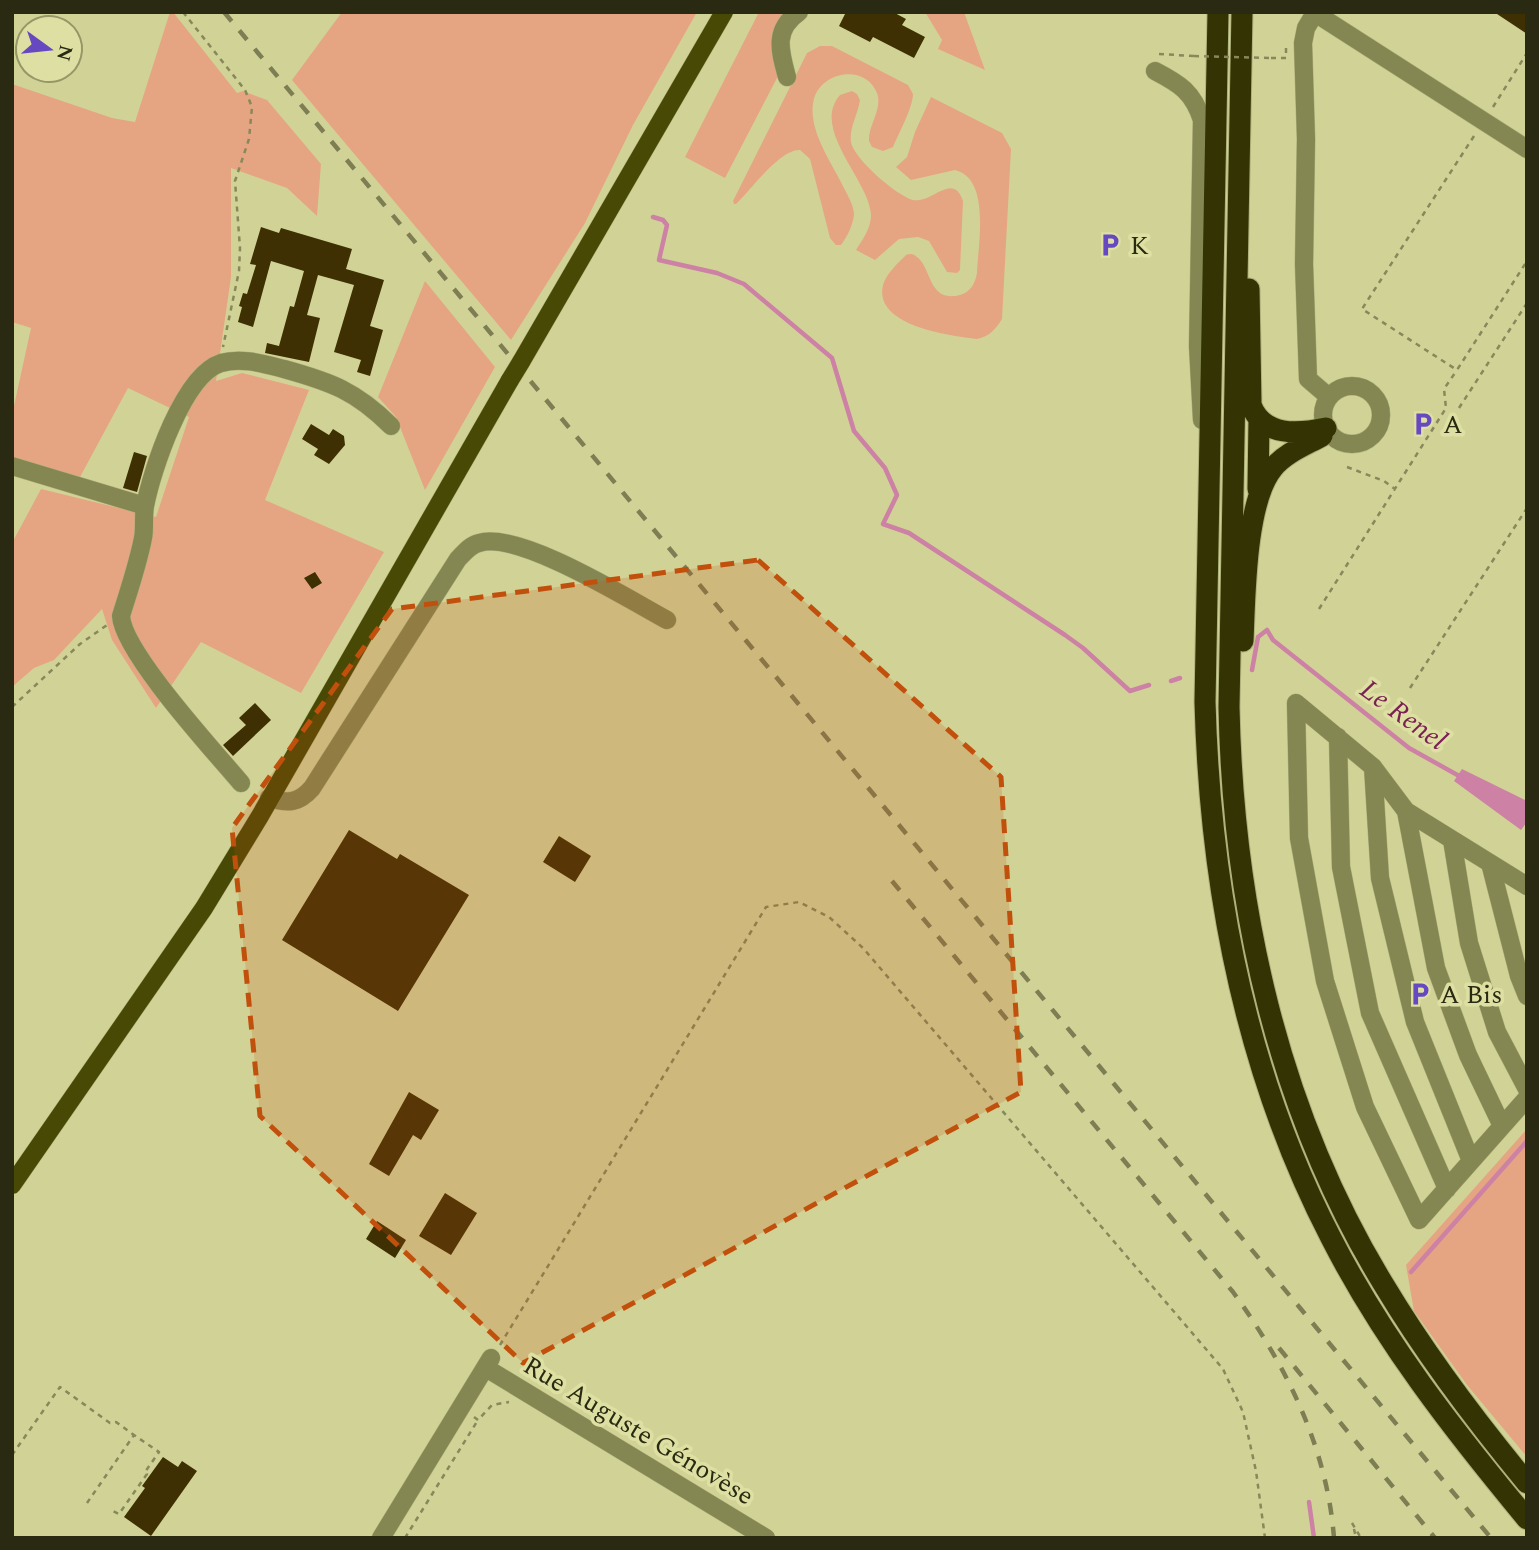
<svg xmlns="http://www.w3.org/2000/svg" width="1539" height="1550" viewBox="0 0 1539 1550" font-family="Spectral,serif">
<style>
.green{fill:#e5a582}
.water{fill:#cc81a5}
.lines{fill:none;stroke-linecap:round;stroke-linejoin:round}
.stream{stroke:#cc81a5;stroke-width:4.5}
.building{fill:#3e3003}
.minor-casing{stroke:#afb17b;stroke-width:19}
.major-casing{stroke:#afb17b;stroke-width:19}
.highway-casing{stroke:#afb17b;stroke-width:23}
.path{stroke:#87885b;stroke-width:2.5;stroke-dasharray:5 5;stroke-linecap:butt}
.minor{stroke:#858752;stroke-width:18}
.major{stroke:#484904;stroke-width:18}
.highway{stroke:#333303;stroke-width:21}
.rail{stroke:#7d7e53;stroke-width:4.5;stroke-dasharray:12 12;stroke-linecap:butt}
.major-bridge-casing{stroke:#afb17b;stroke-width:19;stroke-linecap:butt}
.path-bridge{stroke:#87885b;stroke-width:2.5;stroke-dasharray:5 5;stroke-linecap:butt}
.major-bridge{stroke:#484904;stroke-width:18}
.marked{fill:#c2500d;fill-opacity:0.2;stroke:#c2500d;stroke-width:5;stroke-dasharray:14 9;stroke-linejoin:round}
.labels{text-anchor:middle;stroke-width:7;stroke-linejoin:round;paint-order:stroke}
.poi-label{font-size:26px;fill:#292a11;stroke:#dee0a3;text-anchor:start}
.street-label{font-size:26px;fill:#292a11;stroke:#dee0a3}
.water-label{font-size:28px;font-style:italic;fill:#7b2254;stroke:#dee0a3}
</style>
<rect width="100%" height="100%" fill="#d1d396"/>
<path class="green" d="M 170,12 L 173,12 L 237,93 L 243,91 L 267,100 L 321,164 L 317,216 L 287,188 L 231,168 L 231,277 L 216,381 L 242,373 L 309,390 L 265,500 L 384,552 L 301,693 L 201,642 L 156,708 L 112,640 L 102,609 L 54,660 L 34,668 L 12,687 L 12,543 L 41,489 L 156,517 L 189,417 L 128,388 L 80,477 L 12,458 L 12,415 L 31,328 L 12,322 L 12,84 L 112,118 L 135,122 Z
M 342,12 L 697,12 L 633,125 L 585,223 L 511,340 L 292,80 Z
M 759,12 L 793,12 L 777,78 L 725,178 L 685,157 Z
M 925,12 L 964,12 L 985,70 L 938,49 L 942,40 Z
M 820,46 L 832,46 L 908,85 L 913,94 C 913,107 899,133 893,147 L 883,151 L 872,147 L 869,141 C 868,125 883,109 877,93 C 865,64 822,71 814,99 C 806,129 833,164 845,190 C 849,198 854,206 854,215 C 853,225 847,237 841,245 L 836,245 L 830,238 L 810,159 L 800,150 C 780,149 751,190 736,204 L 734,204 L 733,201 L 807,53 Z
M 852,91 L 857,94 L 860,100 C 858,114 849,128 851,142 C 854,159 897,196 913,200 C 932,204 953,171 963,201 L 960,270 L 957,273 L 947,272 L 929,241 L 918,237 L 899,239 L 875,260 L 856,250 C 863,239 871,228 871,215 C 870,181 810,129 840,95 Z
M 931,97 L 1002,133 L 1011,149 L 1002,319 C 995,330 990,336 977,339 C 950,336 873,326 883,285 C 886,274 898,263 906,255 C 911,254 912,253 917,257 C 932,268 928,303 960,295 C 971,292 975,283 977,273 C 978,244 991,179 955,170 L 911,180 L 896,167 L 907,157 L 915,132 Z
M 425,281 L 495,367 L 425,490 L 396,417 L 378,397 Z
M 1527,1129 L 1527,1457 L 1467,1385 L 1414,1311 L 1406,1265 Z"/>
<path class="water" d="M 1462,769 L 1527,801 L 1527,822 L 1521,830 L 1454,781 Z"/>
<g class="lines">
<path class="stream" d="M 653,217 L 663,220 L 667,225 L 659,260 L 717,273 L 744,284 L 832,358 L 854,431 L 885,468 L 897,495 L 883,524 L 909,533 L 1065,635 L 1083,648 L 1130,691 L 1149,685
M 1252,670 L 1258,637 L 1267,630 L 1273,640 L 1409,748 L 1461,777
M 1171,681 L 1180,678
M 1411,1272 L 1527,1141
M 1309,1502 L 1314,1538"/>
</g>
<path class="building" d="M 846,12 L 893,12 L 906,19 L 902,25 L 925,37 L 914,58 L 873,37 L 870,42 L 839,26 Z
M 1494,12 L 1527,12 L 1527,34 Z
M 261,227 L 279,233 L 281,228 L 352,249 L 346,269 L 384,280 L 370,326 L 383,330 L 370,376 L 357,372 L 361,360 L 334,352 L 354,285 L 318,275 L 307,315 L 320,318 L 309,362 L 265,353 L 267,343 L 279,346 L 290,306 L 294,307 L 304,271 L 271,261 L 253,327 L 238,322 L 242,307 L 239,306 L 243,293 L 247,294 L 256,265 L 250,264 Z
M 311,424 L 329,435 L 333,429 L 344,436 L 345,445 L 329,464 L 314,455 L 318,449 L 302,439 Z
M 134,452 L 147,456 L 137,492 L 123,488 Z
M 315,572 L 322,583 L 312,589 L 304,578 Z
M 255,703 L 271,720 L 233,756 L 223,745 L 246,725 L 239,718 Z
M 349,830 L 397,859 L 400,854 L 469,895 L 398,1011 L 282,940 Z
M 559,836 L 591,856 L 575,882 L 543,862 Z
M 409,1092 L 439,1110 L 421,1140 L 413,1135 L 389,1176 L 369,1164 Z
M 445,1193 L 477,1213 L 451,1255 L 419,1236 Z
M 377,1221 L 406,1240 L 395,1258 L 366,1239 Z
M 163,1457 L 178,1467 L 182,1461 L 197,1471 L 151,1536 L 124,1517 L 145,1488 L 142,1486 Z"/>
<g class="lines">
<g class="minor-casing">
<path id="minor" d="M 1155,71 C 1180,84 1193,92 1202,120 L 1198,346 L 1202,420
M 787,77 C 780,51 773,30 799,12
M1323 415a29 29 0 1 1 58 0a29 29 0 1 1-58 0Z
M 1329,397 L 1308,379 L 1304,264 L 1306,139 L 1303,43 L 1306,28 L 1315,13 L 1527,149
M 12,466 L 145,506
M 1338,737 L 1341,867 L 1370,1013 L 1447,1189
M 1373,767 L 1380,878 L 1415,1022 L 1471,1161
M 241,783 C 214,751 123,652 121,616 C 129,590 138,564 143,538 C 145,528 143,517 145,506 C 152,470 183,375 221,363 C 242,357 264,364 284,369 C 331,382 356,391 391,426
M 269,798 C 288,804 299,803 312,788 L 458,559 C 464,553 470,545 479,543 C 518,530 630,600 667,620
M 1406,811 L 1436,968 L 1468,1055 L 1502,1126
M 1452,840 L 1469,943 L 1497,1032 L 1527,1089
M 1490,863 L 1519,976 L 1527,996
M 1527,886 L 1406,811 L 1373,767 L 1296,703 L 1299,838 L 1325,981 L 1365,1107 L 1419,1220 L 1527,1098
M 486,1368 L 766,1538
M 381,1538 L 491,1358"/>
</g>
<g class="major-casing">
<path id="major" d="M 521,362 L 724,12
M 12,1185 L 204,908 L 260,816 L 510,380"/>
</g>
<g class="highway-casing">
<path id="highway" d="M 1218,12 L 1205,702 C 1210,887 1245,1072 1331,1238 C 1383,1340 1454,1431 1527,1519
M 1242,12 L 1229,707 C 1233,907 1278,1112 1384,1285 C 1426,1355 1475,1420 1527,1483
M 1249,289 L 1251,405 C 1263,437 1298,434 1326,428
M 1258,489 L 1259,420
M 1243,641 C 1245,598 1245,502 1273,468 C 1285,453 1306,445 1322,436"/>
</g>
<path class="path" d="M 183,12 L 245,90 L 252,107 L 249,139 L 235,181 L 240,248 L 239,271 L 223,347
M 1159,54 L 1194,56
M 1271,58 L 1286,58 L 1286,43
M 1493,107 L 1527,53
M 1474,136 L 1362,309 L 1457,370 L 1527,261
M 1459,408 L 1527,303
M 1347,467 L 1384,481 L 1395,489
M 1319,609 L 1446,408 L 1444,389 L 1457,370
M 1410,688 L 1527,508
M 12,707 L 80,644 L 107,625
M 500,1345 L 766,907 L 799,902 L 829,917 L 863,948 L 1223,1369 L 1243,1412 L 1256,1471 L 1265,1538
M 474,1417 L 478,1420 L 492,1405 L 509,1402
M 12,1455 L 60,1387 L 110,1423 L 116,1422 L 134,1435
M 87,1503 L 134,1435 L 159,1452 L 145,1472 L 147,1474 L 119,1514 L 111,1510
M 1352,1523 L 1361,1538
M 1354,1529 L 1356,1538
M 405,1538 L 478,1420"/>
<use href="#minor" class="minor"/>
<use href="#major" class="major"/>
<use href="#highway" class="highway"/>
<path class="rail" d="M 224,12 L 1491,1538
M 892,881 L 1233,1292 C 1286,1365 1327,1447 1334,1538
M 1279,1348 L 1435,1538"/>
<g class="major-bridge-casing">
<path id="major-bridge" d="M 510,380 L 521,362"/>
</g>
<path class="path-bridge" d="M 1194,56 L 1271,58"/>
<use href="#major-bridge" class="major-bridge"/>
</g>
<path class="marked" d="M 758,560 L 1001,777 L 1021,1092 L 523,1363 L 260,1116 L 232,828 L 392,609 Z"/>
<defs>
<g id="parking-bare" transform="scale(1.89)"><path d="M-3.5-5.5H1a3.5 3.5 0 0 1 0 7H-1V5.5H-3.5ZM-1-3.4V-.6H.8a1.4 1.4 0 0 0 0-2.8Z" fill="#6648c1" stroke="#dee0a3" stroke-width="2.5" paint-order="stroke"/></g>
</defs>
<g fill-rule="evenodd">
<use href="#parking-bare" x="1110" y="245"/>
<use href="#parking-bare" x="1423" y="424"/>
<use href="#parking-bare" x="1420" y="994"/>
</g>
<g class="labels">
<g class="poi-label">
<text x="1130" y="254">K</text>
<text x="1443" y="433">A</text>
<text x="1440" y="1003">A Bis</text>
</g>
<g class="street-label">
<text transform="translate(639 1430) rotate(31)" y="9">Rue Auguste Génovèse</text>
</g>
<g class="water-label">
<text transform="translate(1404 714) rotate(36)" y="10">Le Renel</text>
</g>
</g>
<rect width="1539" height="1550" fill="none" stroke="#292a11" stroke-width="28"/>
<g transform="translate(49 49) rotate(105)"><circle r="33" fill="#dee0a3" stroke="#969769" stroke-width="2"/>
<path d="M0-5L12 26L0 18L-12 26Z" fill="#6648c1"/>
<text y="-10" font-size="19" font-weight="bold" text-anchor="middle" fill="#292a11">N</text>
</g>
</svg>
